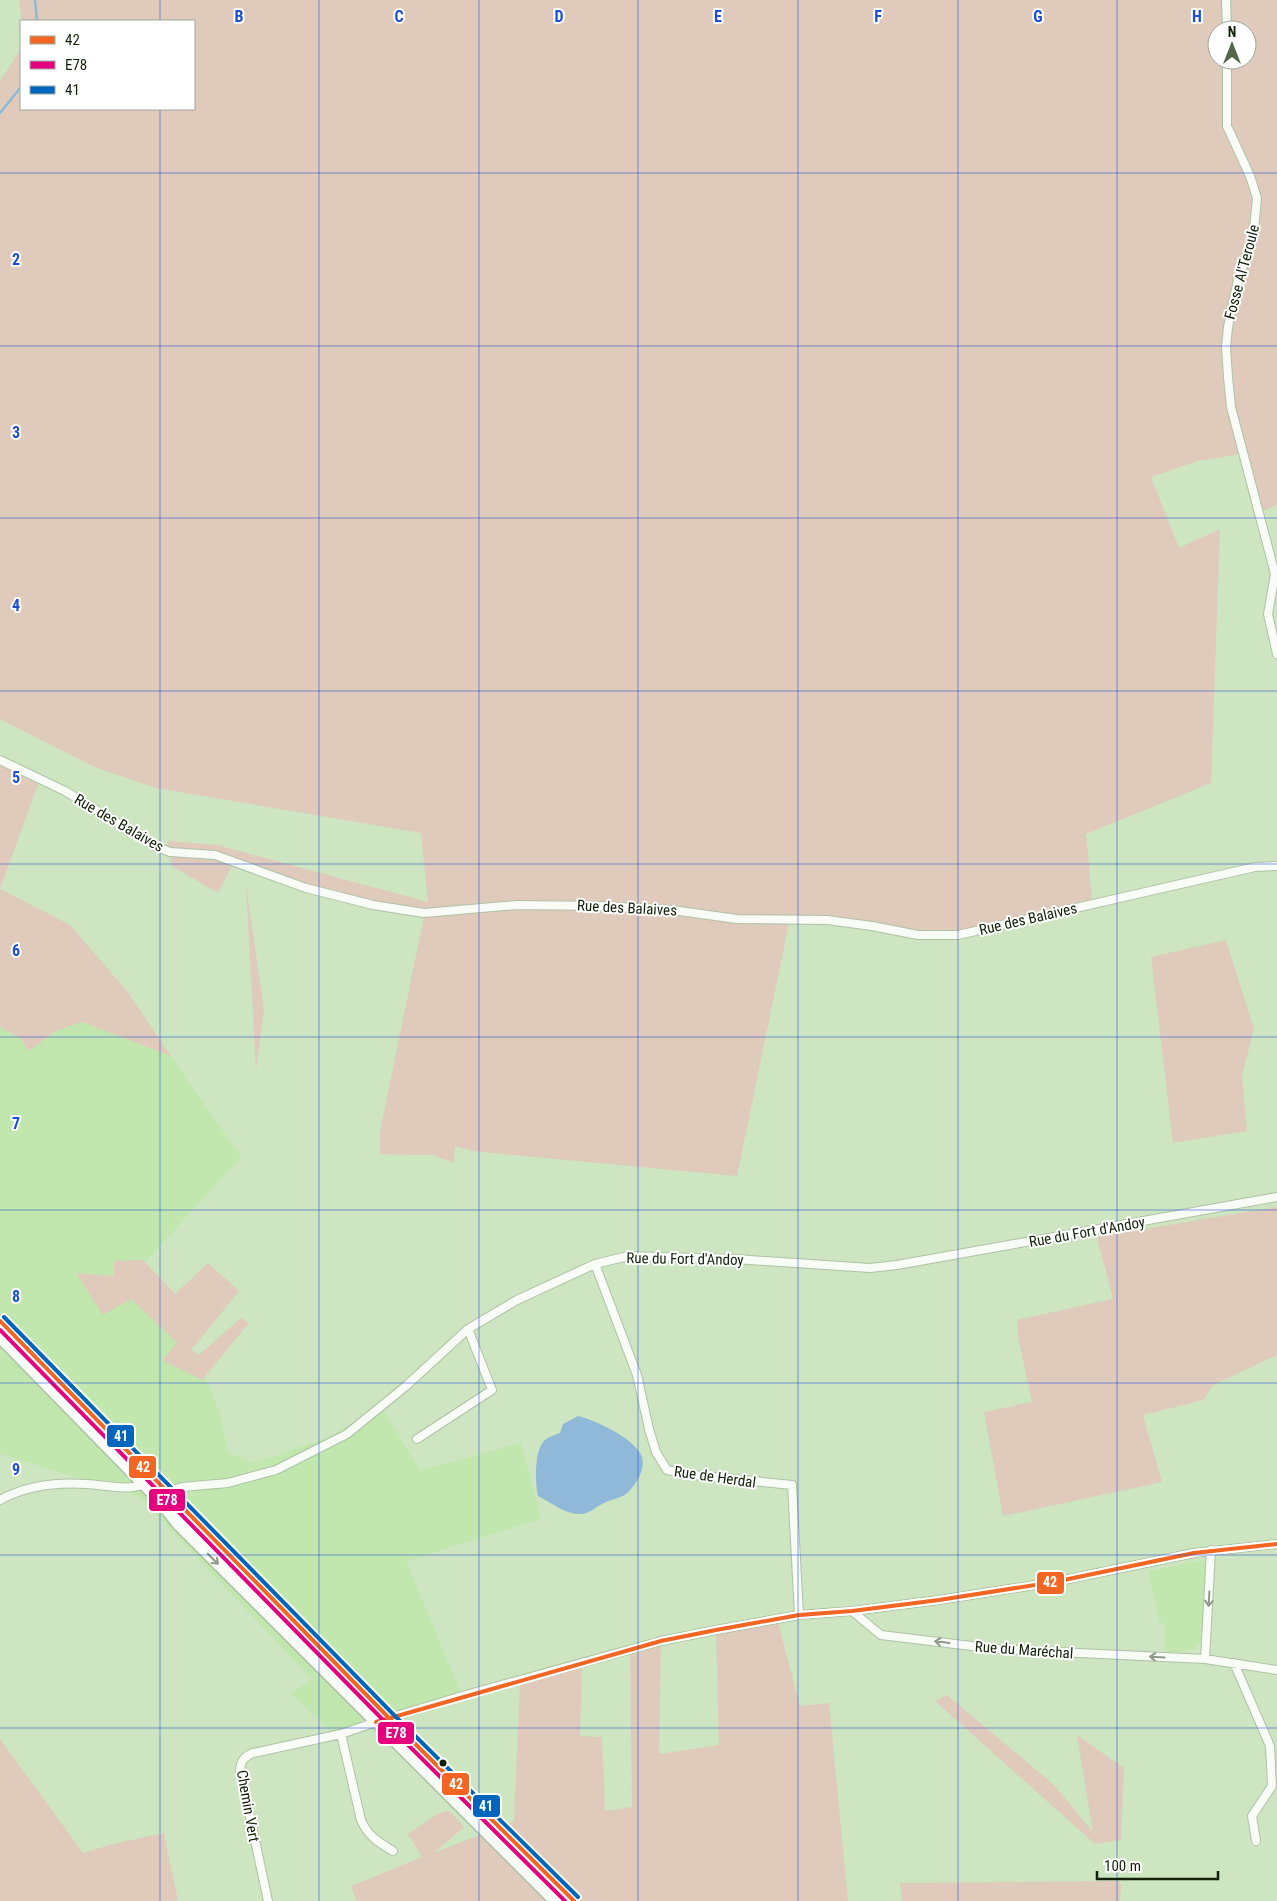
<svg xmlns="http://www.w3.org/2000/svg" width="1277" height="1901" viewBox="0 0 1277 1901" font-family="'Roboto Condensed',sans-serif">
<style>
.built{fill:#c1e7af}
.green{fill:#dfcabb;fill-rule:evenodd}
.water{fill:#90b8d9}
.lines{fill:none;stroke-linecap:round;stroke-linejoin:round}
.stream{stroke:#90b8d9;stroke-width:2.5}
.minor-casing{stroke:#aec2a5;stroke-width:10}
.primary-casing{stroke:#aec2a5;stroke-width:14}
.minor{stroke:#f8fbf6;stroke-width:8}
.primary{stroke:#f8fbf6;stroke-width:11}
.bus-1-casing{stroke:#fff;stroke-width:8}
.bus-2-casing{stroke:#fff;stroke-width:8}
.bus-3-casing{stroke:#fff;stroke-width:8}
.bus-1{stroke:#f26522;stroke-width:4}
.bus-2{stroke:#e5007d;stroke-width:4}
.bus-3{stroke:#0065bd;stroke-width:4}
.oneway{stroke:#90998b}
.grid{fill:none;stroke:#1d4ed8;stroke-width:1;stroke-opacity:0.55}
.bus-dot{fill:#122209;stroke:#fff;stroke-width:2}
.labels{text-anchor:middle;stroke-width:4;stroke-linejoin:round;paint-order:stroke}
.street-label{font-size:15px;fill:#122209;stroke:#fff}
.grid-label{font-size:16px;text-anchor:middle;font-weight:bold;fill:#1d4ed8;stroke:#fff;stroke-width:4;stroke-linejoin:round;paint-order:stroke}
.line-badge{stroke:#fff;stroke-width:2}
.badge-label{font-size:14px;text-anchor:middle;font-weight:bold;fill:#fff}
</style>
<rect width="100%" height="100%" fill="#cde5c1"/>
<path class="built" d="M 82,1022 L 171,1056 L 241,1157 L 129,1280 L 205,1376 L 220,1414 L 228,1453 L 253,1463 L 327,1438 L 381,1406 L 420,1470 L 521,1443 L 541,1519 L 406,1561 L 462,1696 L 333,1733 L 291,1694 L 312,1679 L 138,1496 L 0,1454 L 0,1027 L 20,1038 L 29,1051 L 56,1031 Z
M 1203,1560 L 1207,1564 L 1203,1630 L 1201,1641 L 1195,1649 L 1180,1652 L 1165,1652 L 1165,1623 L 1160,1623 L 1148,1571 Z"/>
<path class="green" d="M 19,0 L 1277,0 L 1277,505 L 1261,512 L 1234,406 L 1229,343 L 1239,290 L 1231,292 C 1229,308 1223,323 1223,339 C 1220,377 1230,417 1240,454 L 1198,461 L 1151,477 L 1179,548 L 1220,529 L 1211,783 L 1086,834 L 1092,899 L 957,932 L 937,934 L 827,918 L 738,916 L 613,904 L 424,913 L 373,905 L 234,862 L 218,893 L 172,866 L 167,841 L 217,845 L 428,902 L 421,833 L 156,788 L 92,766 L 0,719 L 0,81 L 21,49 L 21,109 L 194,109 L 194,21 L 22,21 ZM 1217,30 L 1247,30 L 1247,60 L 1217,60 Z
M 0,760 L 40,779 L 0,889 Z
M 246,885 L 264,1009 L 256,1070 Z
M 0,889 L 70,925 L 127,991 L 171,1056 L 82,1022 L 56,1031 L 29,1051 L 20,1038 L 0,1027 Z
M 517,908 L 602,908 L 671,913 L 736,922 L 789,923 L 737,1176 L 472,1151 L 455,1146 L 454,1163 L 432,1155 L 380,1154 L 380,1132 L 424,916 Z
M 1226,940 L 1254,1029 L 1242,1075 L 1247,1131 L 1173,1143 L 1151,957 Z
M 1277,1207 L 1277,1355 L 1213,1385 L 1203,1400 L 1143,1415 L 1162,1482 L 1003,1516 L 984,1412 L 1032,1402 L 1018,1337 L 1017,1320 L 1113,1299 L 1097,1237 Z
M 143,1260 L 175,1294 L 208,1263 L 239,1291 L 191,1350 L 199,1355 L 241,1318 L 249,1323 L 202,1380 L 162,1360 L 177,1343 L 131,1299 L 103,1315 L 76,1273 L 114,1276 L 114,1261 Z
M 777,1619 L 800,1706 L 829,1703 L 848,1901 L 580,1901 L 504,1825 L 514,1821 L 520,1682 L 582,1664 L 580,1736 L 602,1737 L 605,1811 L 632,1807 L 630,1650 L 661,1641 L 659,1754 L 719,1745 L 716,1630 Z
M 947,1695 L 1054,1785 L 1093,1832 L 1077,1735 L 1124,1768 L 1121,1840 L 1095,1844 L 935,1701 Z
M 0,1739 L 83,1853 L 113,1844 L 164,1833 L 178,1901 L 0,1901 Z
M 448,1811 L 452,1813 L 464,1827 L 434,1853 L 479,1835 L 545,1901 L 356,1901 L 351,1886 L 422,1857 L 408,1834 L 437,1814 Z
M 1119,1881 L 1121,1885 L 1120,1901 L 902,1901 L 900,1883 Z"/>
<path class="water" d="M 578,1416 C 596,1421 630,1436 640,1453 C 648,1466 637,1484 627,1493 C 622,1498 612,1499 606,1502 C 596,1506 591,1514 579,1514 C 565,1514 550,1502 538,1496 C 535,1483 534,1449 545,1440 C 548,1437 555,1435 560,1433 L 563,1424 Z"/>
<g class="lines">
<path class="stream" d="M 35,0 L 37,21
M 0,113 L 21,87"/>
<g class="minor-casing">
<path id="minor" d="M 1226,0 L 1227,30
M 1227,60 L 1227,126 L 1250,176 L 1257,198 L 1253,239 L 1238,280 L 1228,327 L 1226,347 L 1228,377 L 1231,407 L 1275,574
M 1277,572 L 1275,574 L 1268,614 L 1277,654
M 0,760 L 65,791 L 155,846 L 170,852 L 215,855 L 306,888 L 373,905 L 424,913 L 517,905 L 603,906 L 672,910 L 737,919 L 827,920 L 872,926 L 918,935 L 958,935 L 1255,867 L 1277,866
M 595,1264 L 637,1375 L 649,1429 L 656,1452 L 667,1470 L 694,1475 L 792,1485 L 799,1615
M 417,1439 L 492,1390 L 468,1329
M 165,1493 L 182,1487 L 228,1483 L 276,1470 L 347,1434 L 406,1386 L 468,1329 L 517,1300 L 595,1264 L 628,1256 L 735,1259 L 870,1268 L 897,1265 L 1277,1197
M 0,1500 C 27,1485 56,1482 87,1484 C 105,1485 130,1492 145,1483
M 852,1611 L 881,1635 L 996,1649 L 1205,1659 L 1277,1670
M 1205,1659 L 1211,1550
M 1234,1663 L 1270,1746 L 1272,1786 L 1252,1816 L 1256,1841
M 341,1734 L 361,1820 C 368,1836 378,1842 393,1851
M 268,1901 L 240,1770 C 241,1760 244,1757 253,1753 L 341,1734 L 376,1722 L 462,1696 L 661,1641 L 716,1630 L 799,1615 L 852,1611 L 939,1600 L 1054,1582 L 1194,1553 L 1277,1544"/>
</g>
<g class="primary-casing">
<path id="primary" d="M 0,1321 L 389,1718 L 455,1782 L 574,1901
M 0,1337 L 159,1500 L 178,1524 L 555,1901"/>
</g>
<use href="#minor" class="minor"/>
<use href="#primary" class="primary"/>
<g class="bus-1-casing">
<path id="bus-1" d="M 0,1321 L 389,1718 L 574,1901
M 376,1722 L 661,1641 L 716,1630 L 799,1615 L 852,1611 L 939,1600 L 1054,1582 L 1194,1553 L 1277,1544"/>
</g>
<g class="bus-2-casing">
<path id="bus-2" d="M 0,1330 L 385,1722 L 565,1901"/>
</g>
<g class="bus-3-casing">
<path id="bus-3" d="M 4,1317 L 393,1714 L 578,1897"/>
</g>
<use href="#bus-1" class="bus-1"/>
<use href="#bus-2" class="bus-2"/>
<use href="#bus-3" class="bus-3"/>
</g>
<defs><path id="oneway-shaft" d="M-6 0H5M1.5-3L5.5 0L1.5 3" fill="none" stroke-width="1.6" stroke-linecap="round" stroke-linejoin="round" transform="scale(1.25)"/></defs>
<g class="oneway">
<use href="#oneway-shaft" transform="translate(213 1559) rotate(45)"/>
<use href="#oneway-shaft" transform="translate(1209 1599) rotate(93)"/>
<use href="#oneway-shaft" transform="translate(942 1642) rotate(-173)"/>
<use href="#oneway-shaft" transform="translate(1157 1657) rotate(-177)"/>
</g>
<path class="grid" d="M 160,0 L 160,21M 319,0 L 319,1901M 479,0 L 479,1901M 638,0 L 638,1901M 798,0 L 798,1901M 958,0 L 958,1901M 1117,0 L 1117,1901M 160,109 L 160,1901M 0,173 L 1277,173M 0,346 L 1277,346M 0,518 L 1277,518M 0,691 L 1277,691M 0,864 L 1277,864M 0,1037 L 1277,1037M 0,1210 L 1277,1210M 0,1383 L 1277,1383M 0,1555 L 1277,1555M 0,1728 L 1277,1728"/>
<circle class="bus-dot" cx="443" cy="1763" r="4.5"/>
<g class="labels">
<g class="street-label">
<text transform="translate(1242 272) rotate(-75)" y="5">Fosse Al'Teroule</text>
<text transform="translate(119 823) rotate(30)" y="5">Rue des Balaives</text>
<text transform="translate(627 908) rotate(3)" y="5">Rue des Balaives</text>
<text transform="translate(1028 919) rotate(-13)" y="5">Rue des Balaives</text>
<text transform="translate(1087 1232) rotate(-10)" y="5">Rue du Fort d'Andoy</text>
<text transform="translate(685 1259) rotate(1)" y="5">Rue du Fort d'Andoy</text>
<text transform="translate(715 1477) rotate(8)" y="5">Rue de Herdal</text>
<text transform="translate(1024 1650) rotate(4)" y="5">Rue du Maréchal</text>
<text transform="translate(248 1806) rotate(80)" y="5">Chemin Vert</text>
</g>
</g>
<g class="grid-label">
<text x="239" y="22">B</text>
<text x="399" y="22">C</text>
<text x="559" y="22">D</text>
<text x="718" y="22">E</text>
<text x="878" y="22">F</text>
<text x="1038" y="22">G</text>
<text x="1197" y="22">H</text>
<text x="16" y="265">2</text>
<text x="16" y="438">3</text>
<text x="16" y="611">4</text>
<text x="16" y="783">5</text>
<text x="16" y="956">6</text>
<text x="16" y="1129">7</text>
<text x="16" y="1302">8</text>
<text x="16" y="1475">9</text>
</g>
<g class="line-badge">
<rect x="106" y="1424" width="29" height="24" rx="5" fill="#0065bd"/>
<rect x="128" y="1455" width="29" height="24" rx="5" fill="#f26522"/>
<rect x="148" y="1488" width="38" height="24" rx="5" fill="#e5007d"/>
<rect x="1036" y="1571" width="29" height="24" rx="5" fill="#f26522"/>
<rect x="377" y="1721" width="38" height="24" rx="5" fill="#e5007d"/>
<rect x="441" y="1772" width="29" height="24" rx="5" fill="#f26522"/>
<rect x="472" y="1794" width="29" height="24" rx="5" fill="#0065bd"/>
</g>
<g class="badge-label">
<text x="121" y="1441">41</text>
<text x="143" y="1472">42</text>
<text x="167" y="1505">E78</text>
<text x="1050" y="1587">42</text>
<text x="396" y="1738">E78</text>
<text x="456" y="1789">42</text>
<text x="486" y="1811">41</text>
</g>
<rect x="20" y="20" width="175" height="90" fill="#ffffff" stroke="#a0a79d"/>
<rect x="30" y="36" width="25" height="8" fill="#f26522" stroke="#a0a79d"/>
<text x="65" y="45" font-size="15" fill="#122209">42</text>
<rect x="30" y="61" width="25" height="8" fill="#e5007d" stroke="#a0a79d"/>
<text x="65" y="70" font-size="15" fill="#122209">E78</text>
<rect x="30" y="86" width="25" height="8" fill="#0065bd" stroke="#a0a79d"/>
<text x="65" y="95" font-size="15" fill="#122209">41</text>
<g transform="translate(1232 45)"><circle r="24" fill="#ffffff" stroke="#a0a79d"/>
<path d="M0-4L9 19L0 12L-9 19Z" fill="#536649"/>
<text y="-8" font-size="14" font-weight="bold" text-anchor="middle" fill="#122209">N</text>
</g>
<path d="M1097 1871v8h121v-8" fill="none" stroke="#122209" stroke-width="2.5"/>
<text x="1104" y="1871" font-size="15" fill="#122209" stroke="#ffffff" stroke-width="4" paint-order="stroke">100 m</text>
</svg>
